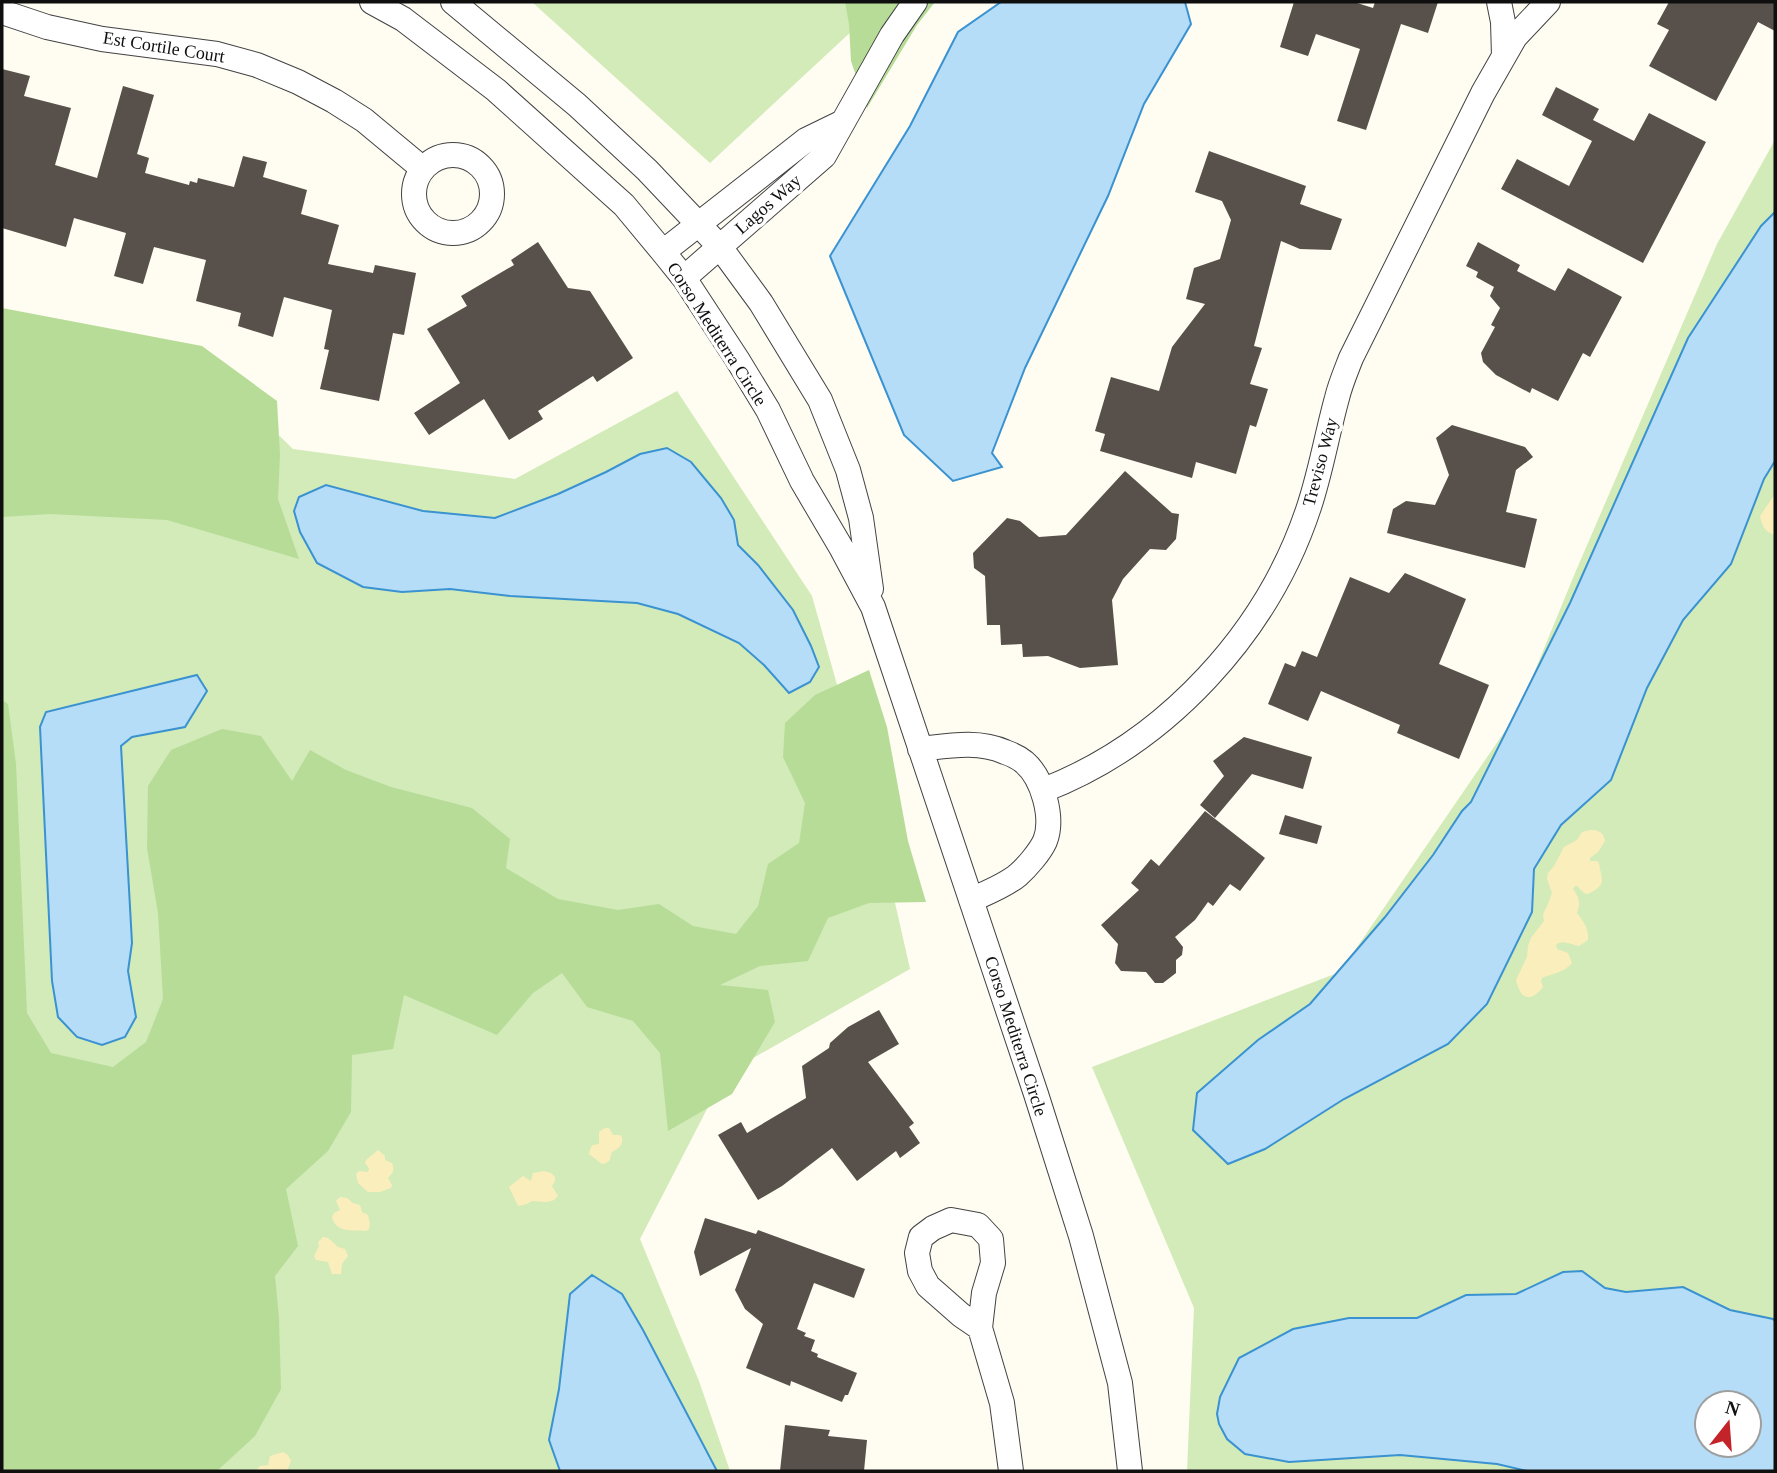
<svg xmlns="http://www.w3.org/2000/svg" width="1777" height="1473" viewBox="0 0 1777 1473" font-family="'Times New Roman',serif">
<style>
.green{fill:#d2ebb9;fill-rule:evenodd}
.forest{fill:#b6dc98}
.sand{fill:#fbeebd}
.water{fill:#b5ddf7;stroke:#3a92d0;stroke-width:2;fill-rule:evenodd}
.building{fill:#58504b}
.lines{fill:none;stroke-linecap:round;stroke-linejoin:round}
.minor-casing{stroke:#424242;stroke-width:26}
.minor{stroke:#fff;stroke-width:24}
.labels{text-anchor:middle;stroke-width:7;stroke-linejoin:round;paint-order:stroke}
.street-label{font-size:18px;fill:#0f0f0f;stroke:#fff}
</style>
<rect width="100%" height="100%" fill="#fffcf1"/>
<path class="green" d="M 532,2 L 883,2 L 710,163 Z
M 1775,140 L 1775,1471 L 1187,1471 L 1194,1308 L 1092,1067 L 1340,972 L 1518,712 L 1575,573 L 1717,244 ZM 1707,1403 L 1749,1403 L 1749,1445 L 1707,1445 Z
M 2,309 L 191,350 L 293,449 L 515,479 L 677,391 L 812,596 L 881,841 L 910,969 L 725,1074 L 640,1239 L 699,1381 L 730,1471 L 2,1471 Z"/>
<path class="forest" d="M 845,2 L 935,2 L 917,25 L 867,108 L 851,61 L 849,24 Z
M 2,308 L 202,346 L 277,401 L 280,455 L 278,499 L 299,559 L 167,520 L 50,514 L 2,517 Z
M 869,670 L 887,727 L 908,841 L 926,902 L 869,903 L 828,918 L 808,961 L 760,966 L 720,985 L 768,990 L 775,1022 L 732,1094 L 668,1131 L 660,1053 L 633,1021 L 587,1007 L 562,973 L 533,993 L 497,1035 L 404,995 L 393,1049 L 352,1055 L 351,1112 L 328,1151 L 286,1189 L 298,1246 L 275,1276 L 279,1318 L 281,1389 L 255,1436 L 217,1471 L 2,1471 L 2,700 L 8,704 L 16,764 L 27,1013 L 51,1053 L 113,1067 L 146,1042 L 163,999 L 158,913 L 147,848 L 148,786 L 171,750 L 222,729 L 261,736 L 292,781 L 310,750 L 346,770 L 391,787 L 472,808 L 510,839 L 506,868 L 558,899 L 618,910 L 659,904 L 693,926 L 736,934 L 758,906 L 768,864 L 799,843 L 805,803 L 783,757 L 785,723 L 815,695 Z"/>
<path class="sand" d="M 1775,494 L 1775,535 C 1765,532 1762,526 1760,516 Z
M 1590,830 C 1598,830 1604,832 1605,841 L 1598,852 L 1590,858 L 1590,861 L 1597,861 L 1599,863 C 1602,882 1607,884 1588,894 L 1584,893 L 1577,886 L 1575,886 L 1573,889 C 1579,897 1581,903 1577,913 C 1583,921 1589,928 1588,940 L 1579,946 C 1571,945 1562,939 1556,945 L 1557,949 L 1568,953 L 1572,963 C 1564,973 1553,973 1542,978 L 1541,981 L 1543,987 C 1530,1003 1521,1000 1516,980 L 1527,957 L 1528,946 L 1531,938 L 1544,921 L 1543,914 L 1548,904 L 1552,893 L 1547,879 L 1548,873 L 1554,866 L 1564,847 L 1577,840 L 1582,832 Z
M 605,1128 L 609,1128 L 613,1135 L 620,1135 L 622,1137 C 623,1146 619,1148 612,1152 C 609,1159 612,1162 602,1164 L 589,1154 L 591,1147 L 593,1145 L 599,1144 L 599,1132 Z
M 378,1150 L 385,1156 L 385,1160 L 392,1163 C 395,1171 393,1172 388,1178 L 392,1185 L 391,1188 L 380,1192 L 368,1192 L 358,1183 L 356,1174 L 359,1171 L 368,1172 L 369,1168 L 365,1163 L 366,1160 Z
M 544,1171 L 551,1173 L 555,1177 L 555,1181 L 552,1186 L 558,1196 C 551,1205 542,1201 532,1201 L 527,1204 L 518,1206 L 509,1187 L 523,1176 L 531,1181 L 533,1173 Z
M 340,1197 L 347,1198 L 353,1203 L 360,1205 L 362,1212 L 368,1215 L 370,1224 L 369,1229 L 366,1231 C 352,1230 336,1233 332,1217 L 334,1213 L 340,1210 L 336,1201 Z
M 323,1237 L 328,1238 L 338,1247 L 345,1249 L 348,1256 L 342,1264 L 341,1274 L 332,1274 L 328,1262 L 316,1260 L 314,1256 L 319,1246 L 318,1242 Z
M 283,1452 L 288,1455 L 291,1461 L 287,1471 L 256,1471 L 260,1466 L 268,1465 L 270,1456 Z"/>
<path class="water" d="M 1001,2 L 1185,2 L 1191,24 L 1144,104 L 1108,196 L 1025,368 L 992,453 L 1002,467 L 953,481 L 904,435 L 830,256 L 910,126 L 958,32 Z
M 1775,212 L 1775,461 L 1764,479 L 1731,564 L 1683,620 L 1647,688 L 1611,780 L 1561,825 L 1534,869 L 1532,912 L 1487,1004 L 1448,1044 L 1344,1099 L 1265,1149 L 1228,1164 L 1193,1130 L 1197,1093 L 1258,1040 L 1310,1004 L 1385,917 L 1433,855 L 1462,811 L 1471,802 L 1570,603 L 1688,338 L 1761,226 Z
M 667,448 L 691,462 L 721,498 L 734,520 L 738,545 L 758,565 L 793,610 L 811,646 L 819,667 L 810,682 L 789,693 L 764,665 L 739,643 L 678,614 L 637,603 L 510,596 L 450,589 L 402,592 L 363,587 L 317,563 L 300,532 L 294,511 L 299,497 L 326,485 L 423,511 L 495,518 L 558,494 L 606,472 L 640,454 Z
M 197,675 L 207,691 L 185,727 L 132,737 L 121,746 L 132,943 L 128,971 L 136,1017 L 125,1037 L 102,1045 L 77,1037 L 58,1017 L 52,981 L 40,727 L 46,712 Z
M 1582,1271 L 1605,1288 L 1626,1292 L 1683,1287 L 1730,1310 L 1773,1319 L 1775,1321 L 1775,1471 L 1527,1471 L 1497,1464 L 1400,1455 L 1289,1462 L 1245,1454 L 1227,1439 L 1219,1424 L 1217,1414 L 1220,1397 L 1239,1358 L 1293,1329 L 1349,1318 L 1417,1318 L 1466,1295 L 1516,1294 L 1563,1272 ZM 1749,1403 L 1749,1445 L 1707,1445 L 1707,1403 Z
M 592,1275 L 622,1294 L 643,1330 L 717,1471 L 560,1471 L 549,1440 L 559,1389 L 570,1294 Z"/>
<path class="building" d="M 1294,2 L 1354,2 L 1373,8 L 1375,2 L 1438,2 L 1428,33 L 1401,24 L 1366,130 L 1337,121 L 1360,49 L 1316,34 L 1308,56 L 1280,47 Z
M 1669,2 L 1775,2 L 1775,31 L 1758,22 L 1716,101 L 1649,66 L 1669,30 L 1657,24 Z
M 2,69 L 30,76 L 24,96 L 71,108 L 55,165 L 97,178 L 123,86 L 154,95 L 137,154 L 149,158 L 145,173 L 189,185 L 190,181 L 197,183 L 198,178 L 234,187 L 243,156 L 267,162 L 263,177 L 307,190 L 301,214 L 339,225 L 328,264 L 373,273 L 375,265 L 416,273 L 404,335 L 393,333 L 379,401 L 320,389 L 329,350 L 324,349 L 332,310 L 284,297 L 273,337 L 238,326 L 241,313 L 196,301 L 206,260 L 154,247 L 143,284 L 114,276 L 126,233 L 74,218 L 66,247 L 2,228 Z
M 1556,87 L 1599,109 L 1593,120 L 1634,141 L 1649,113 L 1706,142 L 1643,263 L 1501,189 L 1517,159 L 1569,186 L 1592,141 L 1542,115 Z
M 1209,151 L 1306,186 L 1300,204 L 1342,219 L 1331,250 L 1300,249 L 1281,241 L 1254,346 L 1262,348 L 1250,384 L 1268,389 L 1256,427 L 1250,425 L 1236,474 L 1196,462 L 1192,478 L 1100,451 L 1105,434 L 1095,431 L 1111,377 L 1159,391 L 1172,347 L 1205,304 L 1186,299 L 1194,268 L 1220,259 L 1231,220 L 1222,201 L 1195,192 Z
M 538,242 L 568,288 L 590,291 L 633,358 L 597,382 L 593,376 L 538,411 L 543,419 L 509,440 L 484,399 L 429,435 L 414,413 L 460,383 L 427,329 L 467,306 L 461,296 L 514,265 L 511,260 Z
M 1478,242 L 1520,265 L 1517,271 L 1555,291 L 1568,268 L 1622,297 L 1590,357 L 1583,353 L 1558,401 L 1532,388 L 1530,393 L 1496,375 L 1483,362 L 1481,353 L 1495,327 L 1491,325 L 1500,308 L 1490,296 L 1494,287 L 1476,277 L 1478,272 L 1466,266 Z
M 1452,425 L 1525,447 L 1533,457 L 1516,470 L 1506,512 L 1537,519 L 1525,568 L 1387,533 L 1393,509 L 1406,501 L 1435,505 L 1449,475 L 1436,438 Z
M 1125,471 L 1172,513 L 1179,514 L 1176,539 L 1166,550 L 1150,549 L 1123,579 L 1112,600 L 1118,665 L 1080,668 L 1048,656 L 1023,657 L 1022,644 L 1001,645 L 1000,625 L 987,625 L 985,576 L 974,568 L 973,553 L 1007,518 L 1020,521 L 1039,537 L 1066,535 Z
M 1405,573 L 1466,599 L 1439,664 L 1489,685 L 1459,759 L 1397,733 L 1400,725 L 1321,691 L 1308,721 L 1268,704 L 1285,663 L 1295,667 L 1302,651 L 1317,657 L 1350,577 L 1389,593 Z
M 1244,737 L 1312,757 L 1303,789 L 1252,774 L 1215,818 L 1200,805 L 1224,776 L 1213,761 Z
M 1205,811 L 1265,858 L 1240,891 L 1230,884 L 1213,906 L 1208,902 L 1195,920 L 1175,937 L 1183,947 L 1182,955 L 1176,960 L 1176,973 L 1163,983 L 1155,983 L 1146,972 L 1121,971 L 1115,963 L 1118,944 L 1101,925 L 1139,890 L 1131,883 L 1151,859 L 1159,866 Z
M 1285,815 L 1322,826 L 1317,844 L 1279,834 Z
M 879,1010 L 899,1044 L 868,1062 L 914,1123 L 909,1127 L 920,1143 L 900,1158 L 896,1151 L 857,1181 L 832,1148 L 782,1186 L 758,1200 L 718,1135 L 741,1122 L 747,1133 L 806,1098 L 802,1066 L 829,1048 L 830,1043 L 848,1027 Z
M 705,1218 L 756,1234 L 758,1230 L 865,1269 L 854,1298 L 814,1283 L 797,1329 L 806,1333 L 804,1336 L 815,1340 L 811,1351 L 818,1354 L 817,1357 L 857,1373 L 848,1395 L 845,1395 L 842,1402 L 791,1381 L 790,1386 L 746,1368 L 763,1324 L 745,1309 L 735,1290 L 751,1248 L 700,1276 L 694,1252 Z
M 785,1425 L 830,1430 L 828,1436 L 867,1440 L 864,1471 L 780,1471 Z"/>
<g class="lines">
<g class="minor-casing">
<path id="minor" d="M 372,2 L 403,19 L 496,90 L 624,205 L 663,252 L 684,278 L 737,359 L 768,410 L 802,481 L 842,549 L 873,607 L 1036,1094 L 1081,1236 L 1120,1383 L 1130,1471
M 453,2 L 577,105 L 647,170 L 720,247 L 761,303 L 820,400 L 848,470 L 861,518 L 871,589
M 1499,2 L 1503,22 L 1504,56
M 2,12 L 47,27 L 102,39 L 217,54 L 257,65 L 298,82 L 334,101 L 364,120 L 423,169
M414 194a39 39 0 1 1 78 0a39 39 0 1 1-78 0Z
M 663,252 L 806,140 L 843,122
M 684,278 L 824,156 L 892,35 L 915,2
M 920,749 C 948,746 978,740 1005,752 C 1011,754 1019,758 1024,762 C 1043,778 1054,818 1045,841 C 1040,852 1027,867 1018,875 C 1005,886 986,893 971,900
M 1044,790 C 1167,742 1268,632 1309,507 C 1321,471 1327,434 1337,398 C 1340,385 1346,371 1351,358 L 1483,93 L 1515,37 L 1548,2
M 980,1328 L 961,1315 L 928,1286 L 920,1271 L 917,1253 L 921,1237 L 933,1228 L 951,1220 L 978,1225 L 991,1239 L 993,1263 L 984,1293 L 980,1328 L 1002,1403 L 1011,1471"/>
</g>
<use href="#minor" class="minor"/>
</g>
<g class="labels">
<g class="street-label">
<text transform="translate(164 47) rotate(9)" y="6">Est Cortile Court</text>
<text transform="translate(768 204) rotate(-41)" y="6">Lagos Way</text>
<text transform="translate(717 334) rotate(57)" y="6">Corso Mediterra Circle</text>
<text transform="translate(1320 462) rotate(-75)" y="6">Treviso Way</text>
<text transform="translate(1016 1036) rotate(72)" y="6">Corso Mediterra Circle</text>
</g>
</g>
<rect width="1777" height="1473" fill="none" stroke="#0f0f0f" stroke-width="7"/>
<g transform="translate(1728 1424) rotate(17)"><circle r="33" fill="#ffffff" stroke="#9f9f9f" stroke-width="2"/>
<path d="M0-5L12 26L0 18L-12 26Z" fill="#c22429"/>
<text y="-10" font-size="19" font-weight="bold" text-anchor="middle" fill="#0f0f0f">N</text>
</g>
</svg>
